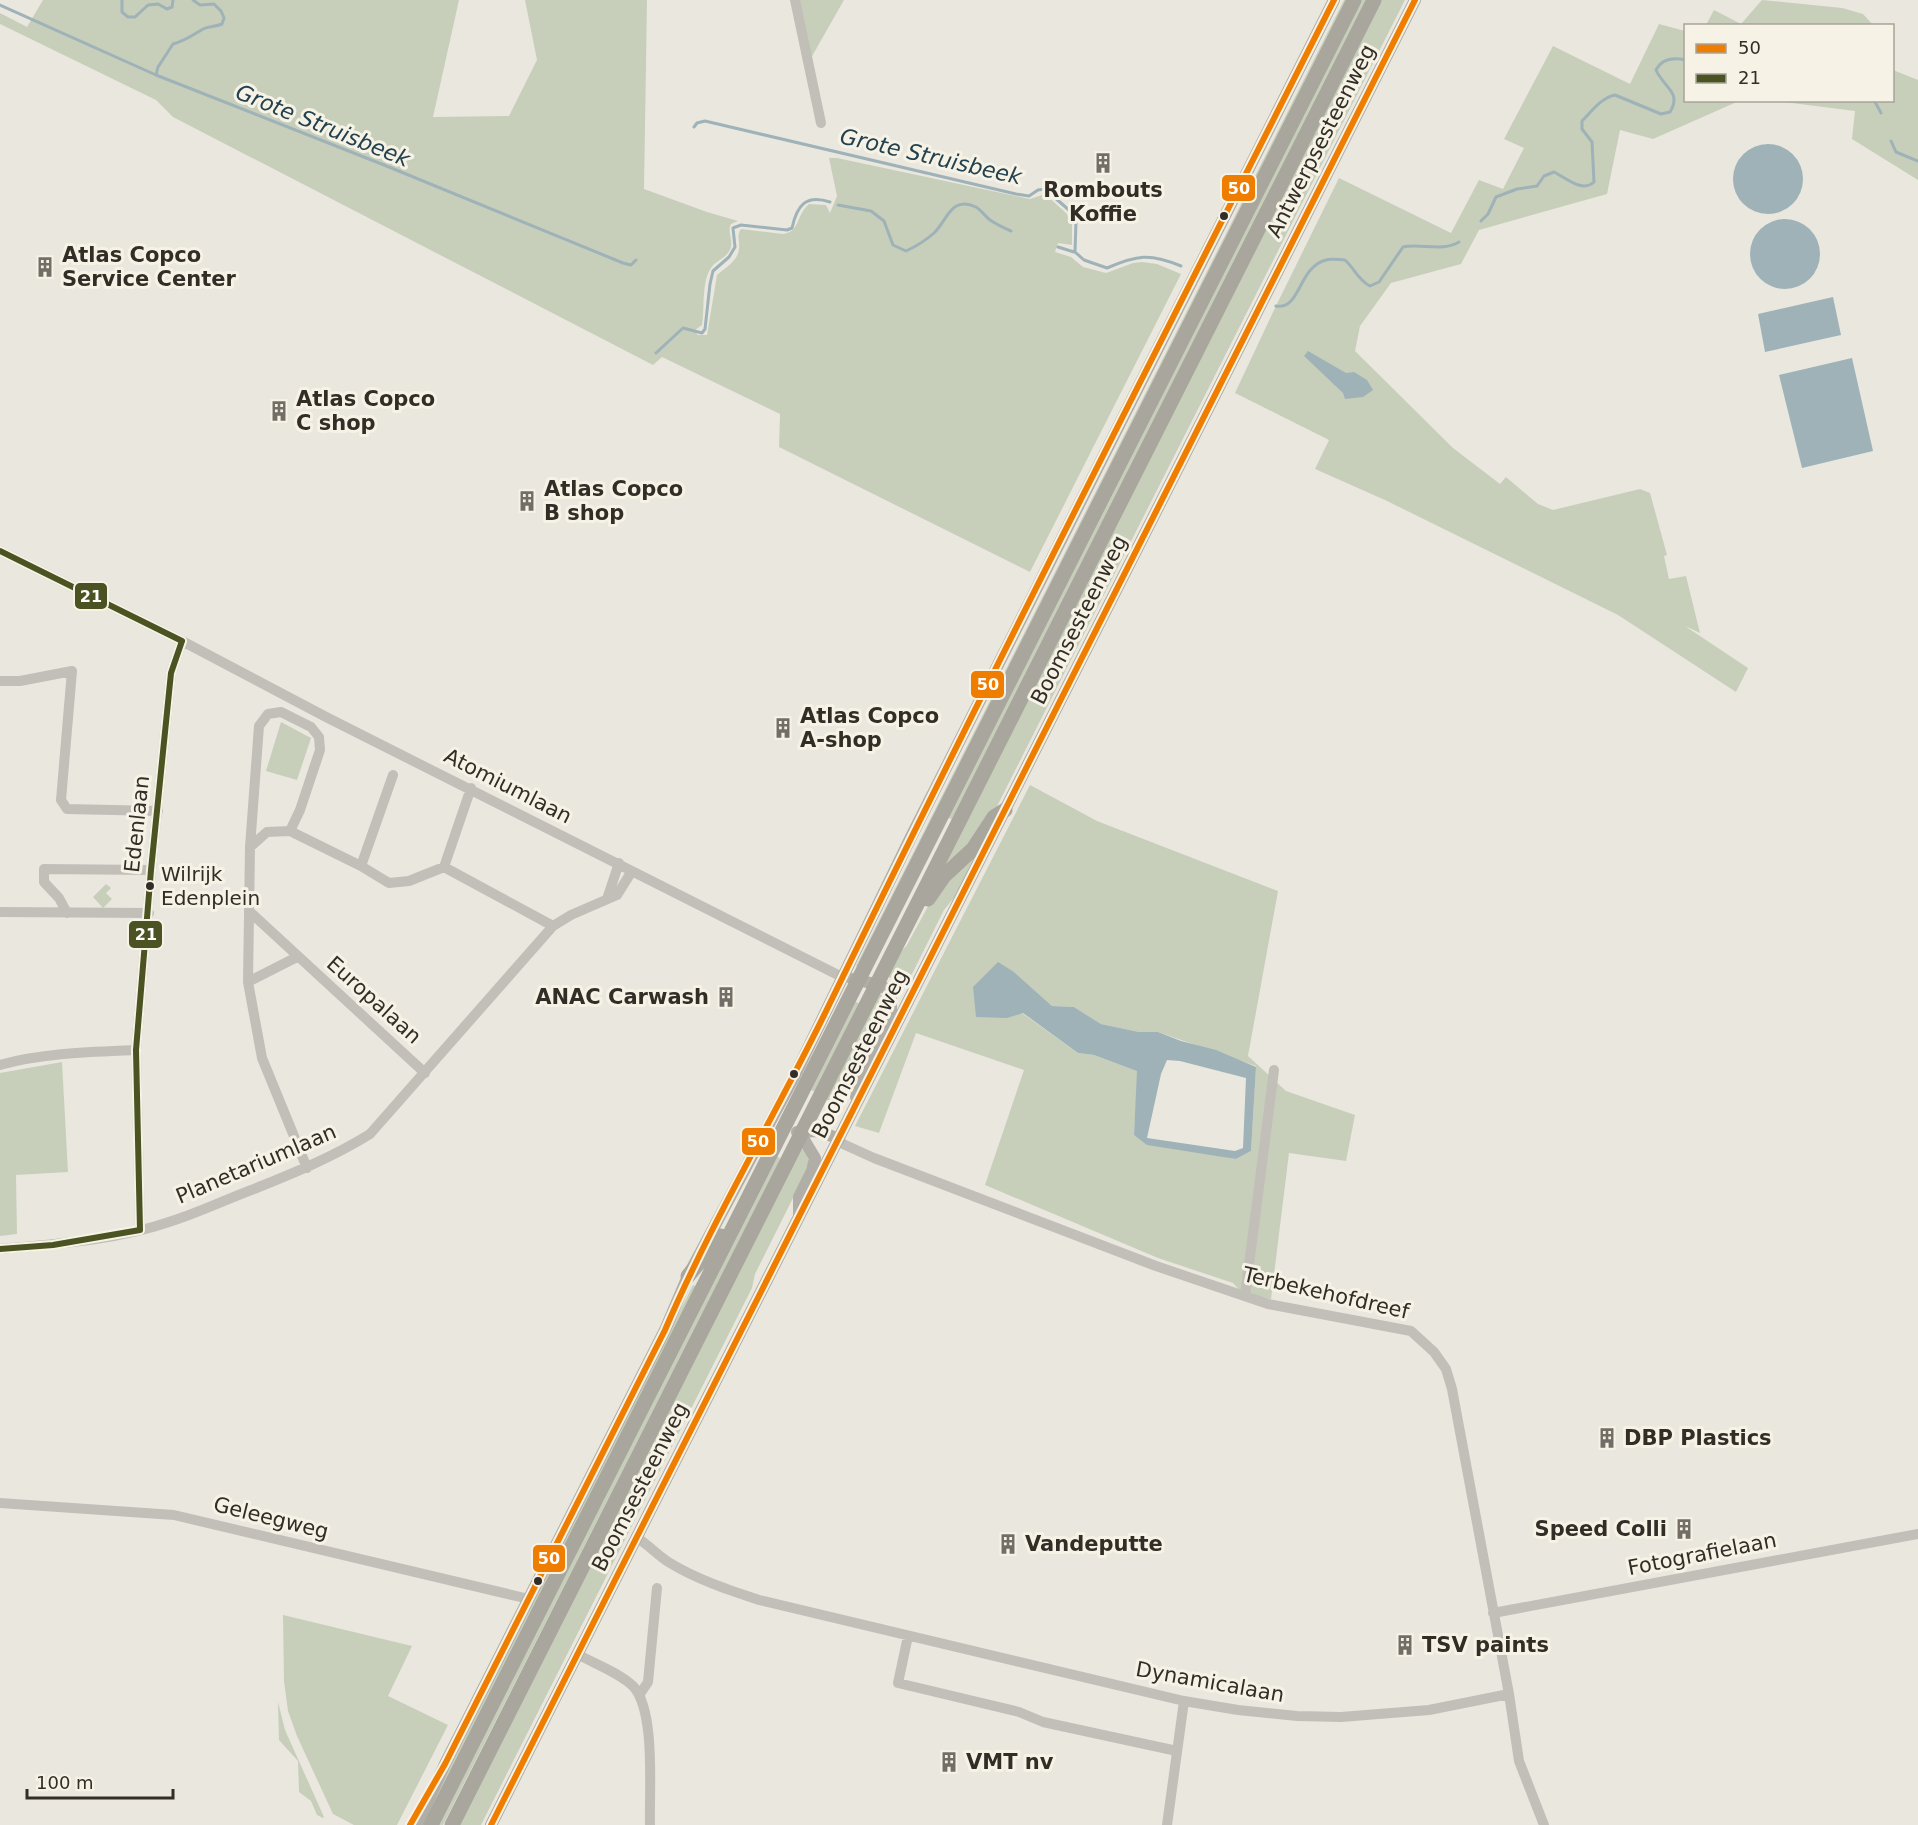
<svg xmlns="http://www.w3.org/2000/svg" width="1918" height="1825" viewBox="0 0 1918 1825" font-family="'DejaVu Sans',sans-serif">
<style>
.green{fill:#c7cfbb;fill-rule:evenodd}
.water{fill:#9eb2b8;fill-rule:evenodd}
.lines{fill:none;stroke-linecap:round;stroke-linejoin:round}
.stream{stroke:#9eb2b8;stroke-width:3}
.minor{stroke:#c2bfb9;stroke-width:10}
.major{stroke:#b1ada7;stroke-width:12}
.highway{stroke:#a9a69e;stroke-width:15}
.bus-1-casing{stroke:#f6f3e6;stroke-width:10}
.bus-2-casing{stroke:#f6f3e6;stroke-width:10}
.bus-1{stroke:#ef7d00;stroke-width:6}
.bus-2{stroke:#4a5321;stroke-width:6}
.bus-dot{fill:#322d27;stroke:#f6f3e6;stroke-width:2}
.labels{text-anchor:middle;stroke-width:6;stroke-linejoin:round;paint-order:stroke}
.bus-label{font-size:20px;fill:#322d27;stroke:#f6f3e6;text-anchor:start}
.street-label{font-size:21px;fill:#322d27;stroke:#f6f3e6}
.poi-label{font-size:21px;font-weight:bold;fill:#322d27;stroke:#f6f3e6;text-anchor:start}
.water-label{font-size:22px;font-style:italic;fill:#23414e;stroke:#f6f3e6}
.line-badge{stroke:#f6f3e6;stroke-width:2}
.badge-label{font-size:16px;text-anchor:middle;font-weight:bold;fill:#fff}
</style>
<rect width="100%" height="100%" fill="#eae7df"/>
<path class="green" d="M 43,0 L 459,0 L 433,117 L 509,116 L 537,60 L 525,0 L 647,0 L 644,189 L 707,212 L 738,221 L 731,224 C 727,232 733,239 731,247 C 728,258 716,260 711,268 C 701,283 705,308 702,325 L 694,331 L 698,335 L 707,335 L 717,275 C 725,268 739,260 739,248 C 740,240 736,236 741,229 L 783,234 C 800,232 796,215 809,204 L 826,205 L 830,213 L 837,196 L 829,158 L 837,158 L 1030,199 L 1045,194 L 1066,213 L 1072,222 L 1072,245 L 1058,243 L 1055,252 L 1071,257 L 1083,267 L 1106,273 L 1133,263 L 1142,262 L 1157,264 L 1181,274 L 1030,572 L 779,447 L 780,414 L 662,357 L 653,365 L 173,117 L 156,100 L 0,24 L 0,13 L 27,27 Z
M 795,0 L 844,0 L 807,65 Z
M 1344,0 L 1348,0 L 859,967 L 856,966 Z
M 1360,0 L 1368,0 L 953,820 L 947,817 Z
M 1381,0 L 1405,0 L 989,822 L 982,833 L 939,871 Z
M 1762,0 L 1842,8 L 1863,14 L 1873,25 L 1706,25 L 1714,10 L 1741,24 Z
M 1659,24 L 1685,31 L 1686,100 L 1739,101 L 1653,139 L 1620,130 L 1607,194 L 1479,230 L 1461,264 L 1391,283 L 1360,326 L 1355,351 L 1453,448 L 1500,484 L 1506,477 L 1538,504 L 1553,510 L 1640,489 L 1650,493 L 1667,555 L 1664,556 L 1669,579 L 1686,576 L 1700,633 L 1685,626 L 1748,668 L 1736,692 L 1618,615 L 1385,500 L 1315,469 L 1329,440 L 1235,393 L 1274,310 L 1339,178 L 1451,233 L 1479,180 L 1503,189 L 1524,148 L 1504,139 L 1553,46 L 1630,84 Z
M 1893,70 L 1918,80 L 1918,180 L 1852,139 L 1855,111 L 1776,101 L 1892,100 Z
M 281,722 L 311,738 L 297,780 L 266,771 Z
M 1030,785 L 1097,821 L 1278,891 L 1248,1056 L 1286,1091 L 1355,1115 L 1346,1161 L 1289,1153 L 1271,1299 L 1245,1296 L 1233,1283 L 1158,1258 L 985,1185 L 1024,1070 L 916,1033 L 879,1133 L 855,1126 ZM 1014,972 L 1052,1006 L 1074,1007 L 1101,1024 L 1139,1032 L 1158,1032 L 1256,1066 L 1251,1151 L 1236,1159 L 1134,1135 L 1138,1071 L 1094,1055 L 1078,1053 L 1022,1013 Z
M 981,846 L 957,894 L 944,910 L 906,986 L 887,976 L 894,960 L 907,945 L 938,888 Z
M 106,884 L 111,888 L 106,893 L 112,899 L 103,908 L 93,897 Z
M 879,992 C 886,999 887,1005 884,1015 L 844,1094 L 843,1106 L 824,1099 Z
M 853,1000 L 860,1004 L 815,1092 L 809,1089 Z
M 62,1062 L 68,1172 L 16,1175 L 17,1234 L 0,1236 L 0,1073 Z
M 800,1147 C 808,1153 810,1159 808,1168 L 755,1274 L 752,1288 L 481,1825 L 458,1825 Z
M 776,1156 L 780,1158 L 779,1162 L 443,1825 L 436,1825 Z
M 693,1285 L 697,1287 L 424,1825 L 421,1825 Z
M 283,1615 L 412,1646 L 388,1696 L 448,1725 L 397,1825 L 354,1825 L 333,1814 L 297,1736 L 288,1711 L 284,1681 Z
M 278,1702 L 285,1730 L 324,1817 L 323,1818 L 317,1815 L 311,1801 L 299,1792 L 298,1761 L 279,1740 Z"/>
<path class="water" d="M1733 179a35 35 0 1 1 70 0a35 35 0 1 1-70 0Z
M1750 254a35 35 0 1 1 70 0a35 35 0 1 1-70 0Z
M 1833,297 L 1841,335 L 1765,352 L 1758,314 Z
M 1308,351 L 1346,373 L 1354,372 L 1367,380 L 1373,390 L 1363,397 L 1345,399 L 1343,393 L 1304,356 Z
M 1852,358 L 1873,451 L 1802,468 L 1779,375 Z
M 998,962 L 1014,972 L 1052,1006 L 1074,1007 L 1101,1024 L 1139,1032 L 1158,1032 L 1181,1041 L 1216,1050 L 1256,1067 L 1251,1151 L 1236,1159 L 1147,1145 L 1134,1135 L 1137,1071 L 1094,1055 L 1078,1053 L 1023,1013 L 1007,1018 L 976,1017 L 973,987 ZM 1167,1060 L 1180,1061 L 1246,1078 L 1243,1148 L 1235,1151 L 1147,1138 L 1161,1074 Z"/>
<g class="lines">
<path class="stream" d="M 122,0 L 122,12 L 128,17 L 135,17 L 148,5 L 158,4 L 167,9 L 172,7 L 173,0
M 0,5 L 156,75 L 384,165 L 623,263 L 631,265 L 636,260
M 156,75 L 158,67 L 173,44 C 185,41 193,35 203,29 C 209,26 215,27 222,24 L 224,18 L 221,11 L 214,4 L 200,5 L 193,0
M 1874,100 L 1881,113
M 694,127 L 697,123 L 705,121 L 1016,194 L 1029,196 L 1038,190 L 1045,189 L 1070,211 L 1076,222 L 1075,252 L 1084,260 L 1107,268 C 1137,255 1150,253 1181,266
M 1891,141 L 1896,152 L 1918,161
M 838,205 L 871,211 L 884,221 L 893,245 L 906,251 C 917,246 925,241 934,233 C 947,221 951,195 976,207 C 981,210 985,216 990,220 C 996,224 1004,228 1011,231
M 1481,221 L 1488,214 L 1496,197 L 1517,189 L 1537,186 L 1544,176 L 1554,172 C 1566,178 1582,193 1594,182 L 1592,142 L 1582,129 L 1582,121 C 1592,111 1601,98 1615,95 L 1661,114 L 1670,112 C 1682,92 1664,88 1656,70 C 1662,58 1673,57 1686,60
M 1058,247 L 1074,252
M 1276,306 C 1301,310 1298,267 1326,260 C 1332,258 1339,260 1345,260 C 1355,269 1358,280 1370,286 L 1379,282 L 1403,247 C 1420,243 1443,252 1459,242
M 656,353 L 683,328 L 702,333 L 705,329 L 710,284 L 713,271 L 729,257 L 735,247 L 733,228 L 741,225 L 787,230 L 792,228 C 797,205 806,194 830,202"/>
<path class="minor" d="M 795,0 L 821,123
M 0,551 L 182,641 L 328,718 L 842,977
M 0,681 L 20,681 L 72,671 L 61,800 L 67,809 L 158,811
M 290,831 L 300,810 L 320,750 L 319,737 L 311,727 L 281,712 L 268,714 L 259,726 L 250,847 L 248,982 L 262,1058 L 307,1168
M 250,847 L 267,832 L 290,831 L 361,866 L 389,883 L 409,881 L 444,867 L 553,926
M 361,866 L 393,775
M 444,867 L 471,788
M 607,899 L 619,863
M 249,911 L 425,1073
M 0,912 L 149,913
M 67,913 L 59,898 L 44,882 L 44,869 L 151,870
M 248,982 L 297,957
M 0,1065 C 43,1053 91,1052 136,1050
M 839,1139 L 843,1144 L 874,1158 L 1156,1266 L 1268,1304 L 1411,1331 L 1434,1352 L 1446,1369 L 1452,1389 L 1509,1694 L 1519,1761 L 1544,1825
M 140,1230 L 136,1050 L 151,870 L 171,673 L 182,641
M 0,1249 C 57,1244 118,1240 172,1221 C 200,1212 227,1199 254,1189 C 294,1173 333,1157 370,1134 L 553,926 L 571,915 L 617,895 L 632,871
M 1245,1296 L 1274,1070
M 0,1503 L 174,1515 L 529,1599
M 636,1537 C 649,1545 658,1556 670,1563 C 698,1580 729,1590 759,1600 L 1184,1701 L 1238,1710 L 1297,1716 L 1341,1717 L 1429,1710 L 1509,1694
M 1493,1613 L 1918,1534
M 908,1636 L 898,1683 L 1019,1712 L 1043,1722 L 1177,1751
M 577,1654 C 595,1664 618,1672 633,1686 C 656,1711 649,1791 650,1825
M 640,1694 L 648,1682 L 657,1588
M 1167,1825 L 1184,1701"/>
<path class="major" d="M 852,979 L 876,984 L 887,989 L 891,999 L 891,1013 L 860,1077 L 856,1097
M 797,1132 L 819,1131 L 839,1139
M 799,1216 L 799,1197 L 812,1171 L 815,1158 L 800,1133
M 417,1825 L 445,1764 L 665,1330 L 688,1276 L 794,1077 L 911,837 L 1334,0
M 491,1825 L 1415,0"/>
<path class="highway" d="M 928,899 L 944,876 L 973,849 L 994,817 L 1005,810
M 688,1276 L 721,1236
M 431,1825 L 1354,0
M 452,1825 L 1374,0"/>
<g class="bus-1-casing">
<path id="bus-1" d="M 410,1825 L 445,1764 L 665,1330 C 713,1218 777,1113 830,1003 C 994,667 1165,334 1334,0
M 491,1825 L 1415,0"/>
</g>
<g class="bus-2-casing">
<path id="bus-2" d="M 0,551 L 182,641
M 140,1230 L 136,1050 L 151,870 L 171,673 L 182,641
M 0,1249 L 53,1245 L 140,1230"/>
</g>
<use href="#bus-1" class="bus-1"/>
<use href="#bus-2" class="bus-2"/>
</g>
<defs>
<g id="building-bare" transform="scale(1.62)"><path d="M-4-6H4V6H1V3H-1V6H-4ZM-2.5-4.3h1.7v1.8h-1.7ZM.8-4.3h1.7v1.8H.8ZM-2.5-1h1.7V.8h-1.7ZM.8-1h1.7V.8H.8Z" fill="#726e67" stroke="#f6f3e6" stroke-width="2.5" paint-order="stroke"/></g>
</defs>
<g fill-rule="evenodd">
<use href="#building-bare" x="1103" y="163"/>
<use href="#building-bare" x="45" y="267"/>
<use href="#building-bare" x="279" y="411"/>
<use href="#building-bare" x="527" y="501"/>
<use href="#building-bare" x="783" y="728"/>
<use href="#building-bare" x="726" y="997"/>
<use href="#building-bare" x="1607" y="1438"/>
<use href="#building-bare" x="1684" y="1529"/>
<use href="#building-bare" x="1008" y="1544"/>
<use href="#building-bare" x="1405" y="1645"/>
<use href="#building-bare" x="949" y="1762"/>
</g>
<g class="bus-dot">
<circle cx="1224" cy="216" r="5"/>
<circle cx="150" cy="886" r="5"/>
<circle cx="794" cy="1074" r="5"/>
<circle cx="538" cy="1581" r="5"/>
</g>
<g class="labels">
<g class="bus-label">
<text x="161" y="881">Wilrijk<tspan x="161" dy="24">Edenplein</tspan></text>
</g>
<g class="street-label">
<text transform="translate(1321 141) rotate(-63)" y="7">Antwerpsesteenweg</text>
<text transform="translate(1079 620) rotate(-63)" y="7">Boomsesteenweg</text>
<text transform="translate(508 786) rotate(27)" y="7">Atomiumlaan</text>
<text transform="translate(137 824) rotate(-84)" y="7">Edenlaan</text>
<text transform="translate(374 1000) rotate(42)" y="7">Europalaan</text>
<text transform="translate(860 1054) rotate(-63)" y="7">Boomsesteenweg</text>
<text transform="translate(256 1164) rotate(-23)" y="7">Planetariumlaan</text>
<text transform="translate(1326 1293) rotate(13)" y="7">Terbekehofdreef</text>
<text transform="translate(640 1487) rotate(-63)" y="7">Boomsesteenweg</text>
<text transform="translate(271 1518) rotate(14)" y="7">Geleegweg</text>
<text transform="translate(1702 1554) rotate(-11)" y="7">Fotografielaan</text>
<text transform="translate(1210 1682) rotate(10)" y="7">Dynamicalaan</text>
</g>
<g class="poi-label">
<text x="1103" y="197" text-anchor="middle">Rombouts<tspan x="1103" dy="24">Koffie</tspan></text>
<text x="62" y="262">Atlas Copco<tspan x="62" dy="24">Service Center</tspan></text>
<text x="296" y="406">Atlas Copco<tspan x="296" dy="24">C shop</tspan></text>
<text x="544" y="496">Atlas Copco<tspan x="544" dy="24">B shop</tspan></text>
<text x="800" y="723">Atlas Copco<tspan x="800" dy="24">A-shop</tspan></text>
<text x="709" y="1004" text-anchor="end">ANAC Carwash</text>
<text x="1624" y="1445">DBP Plastics</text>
<text x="1667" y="1536" text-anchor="end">Speed Colli</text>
<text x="1025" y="1551">Vandeputte</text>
<text x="1422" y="1652">TSV paints</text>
<text x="966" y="1769">VMT nv</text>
</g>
<g class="water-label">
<text transform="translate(323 125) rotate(22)" y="8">Grote Struisbeek</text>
<text transform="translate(931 156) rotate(13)" y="8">Grote Struisbeek</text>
</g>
</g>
<g class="line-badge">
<rect x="1221" y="174" width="35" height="28" rx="6" fill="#ef7d00"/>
<rect x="74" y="582" width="34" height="28" rx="6" fill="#4a5321"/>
<rect x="970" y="670" width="35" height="29" rx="6" fill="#ef7d00"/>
<rect x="128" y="920" width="35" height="29" rx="6" fill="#4a5321"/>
<rect x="741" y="1127" width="35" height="29" rx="6" fill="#ef7d00"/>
<rect x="532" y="1544" width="34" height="29" rx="6" fill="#ef7d00"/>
</g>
<g class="badge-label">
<text x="1239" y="194">50</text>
<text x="91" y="602">21</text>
<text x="988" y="690">50</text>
<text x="146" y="940">21</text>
<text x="758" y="1147">50</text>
<text x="549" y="1564">50</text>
</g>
<rect x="1684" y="24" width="210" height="78" fill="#f6f3e6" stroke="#a8a49a" stroke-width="1.5"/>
<rect x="1696" y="44" width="30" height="9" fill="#ef7d00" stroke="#a8a49a" stroke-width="1.5"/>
<text x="1738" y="54" font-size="18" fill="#322d27">50</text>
<rect x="1696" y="74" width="30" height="9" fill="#4a5321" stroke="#a8a49a" stroke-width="1.5"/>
<text x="1738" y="84" font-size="18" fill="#322d27">21</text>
<path d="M27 1789v9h146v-9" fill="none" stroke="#322d27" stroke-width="3"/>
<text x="36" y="1789" font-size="18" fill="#322d27" stroke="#f6f3e6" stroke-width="4.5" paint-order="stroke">100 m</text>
</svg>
